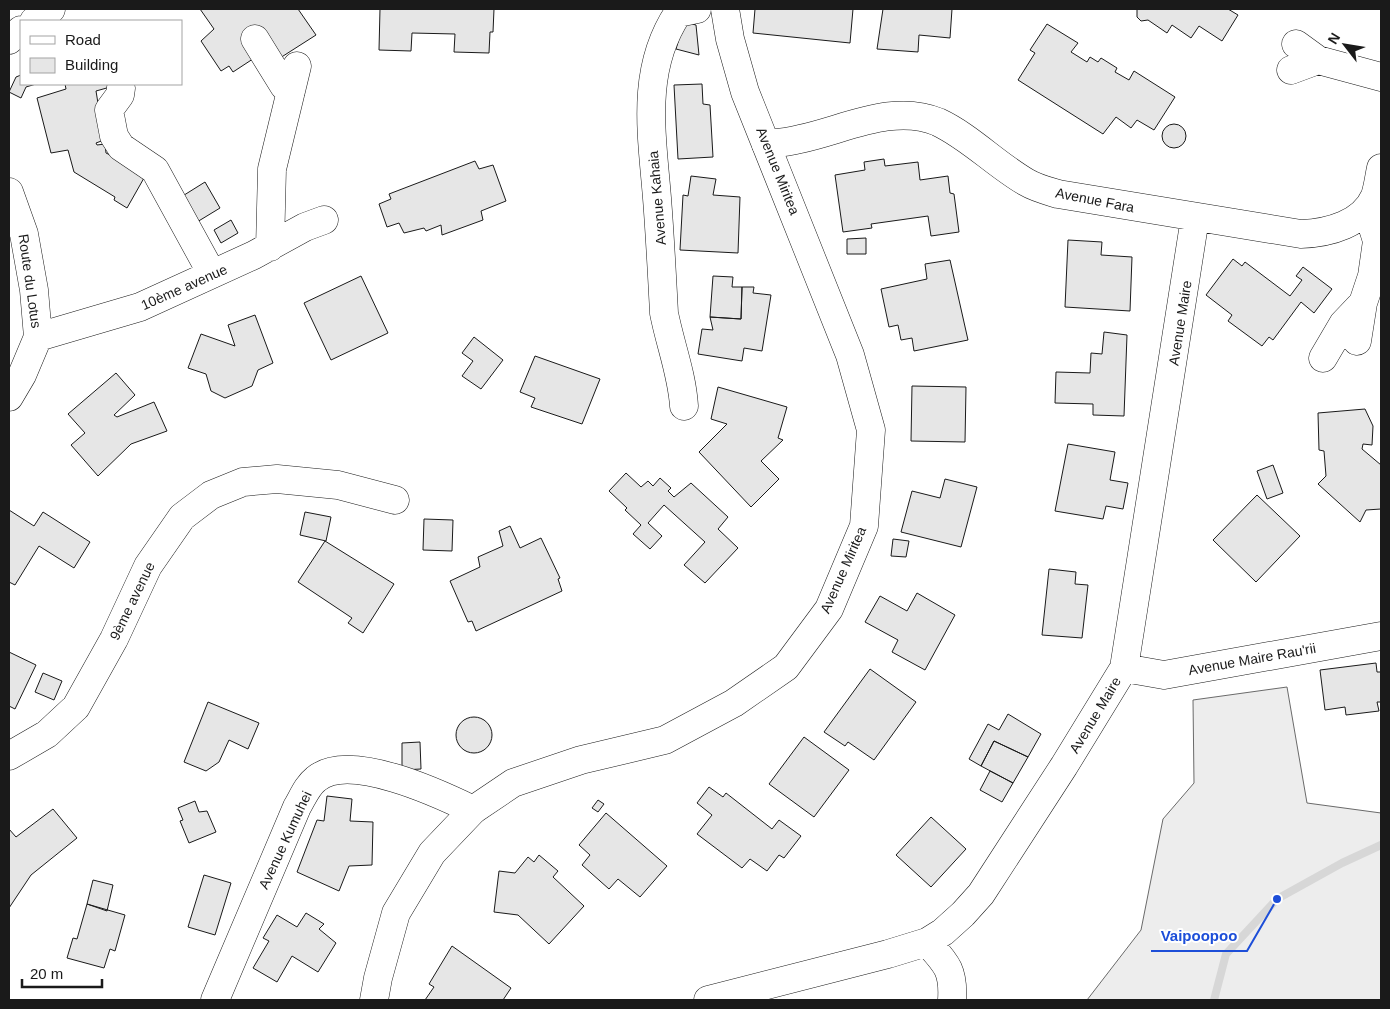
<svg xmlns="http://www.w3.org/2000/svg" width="1390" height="1009" viewBox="0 0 1390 1009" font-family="Helvetica,sans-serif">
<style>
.built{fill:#ededed;stroke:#6a6a6a}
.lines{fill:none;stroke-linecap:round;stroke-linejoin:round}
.stream{stroke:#d7d7d7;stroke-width:8}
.building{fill:#e6e6e6;stroke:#1a1a1a}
.minor-casing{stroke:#1a1a1a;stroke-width:29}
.major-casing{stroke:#1a1a1a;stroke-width:29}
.minor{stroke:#fff;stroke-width:28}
.major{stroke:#fff;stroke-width:28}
.labels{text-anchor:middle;stroke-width:4;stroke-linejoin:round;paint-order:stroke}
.street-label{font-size:14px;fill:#1a1a1a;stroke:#fff}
.leader{fill:none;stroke:#1d4ed8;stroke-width:2}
.callout-dot{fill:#1d4ed8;stroke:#fff;stroke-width:2}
.callout-label{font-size:15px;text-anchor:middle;font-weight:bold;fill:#1d4ed8;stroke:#fff;stroke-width:4;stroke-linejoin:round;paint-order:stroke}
</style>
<rect width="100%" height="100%" fill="#fff"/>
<path class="built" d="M 1287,687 L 1307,803 L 1381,813 L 1381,1000 L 1087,1000 L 1141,930 L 1163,819 L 1194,783 L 1193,700 Z"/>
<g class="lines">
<path class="stream" d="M 1214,1000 L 1226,954 L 1277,899 L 1342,863 L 1381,845"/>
</g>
<path class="building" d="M 200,9 L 298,9 L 316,35 L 280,58 L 262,53 L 233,72 L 229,66 L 221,71 L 201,41 L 214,29 Z
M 380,9 L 494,9 L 493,32 L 490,32 L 489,53 L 454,52 L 455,34 L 412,33 L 411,51 L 379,50 Z
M 755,9 L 853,9 L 850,43 L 753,33 Z
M 883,9 L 952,9 L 950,38 L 919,35 L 918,52 L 877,49 Z
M 1137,9 L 1228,9 L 1238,15 L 1222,41 L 1199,26 L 1191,38 L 1172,25 L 1167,33 L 1148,20 L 1141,21 L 1137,17 Z
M 684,22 L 696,25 L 699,55 L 676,49 Z
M 1047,24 L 1078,43 L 1071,52 L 1087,62 L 1090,57 L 1098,62 L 1101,58 L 1117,68 L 1115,72 L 1129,80 L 1134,71 L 1175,97 L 1154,130 L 1137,120 L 1131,128 L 1116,117 L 1103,134 L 1018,80 L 1035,53 L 1030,50 Z
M 21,75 L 21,84 L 36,84 L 26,87 L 21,98 L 9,92 L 16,77 Z
M 65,84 L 121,84 L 96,91 L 104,140 L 96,143 L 97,145 L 105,144 L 106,153 L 125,162 L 144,178 L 127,208 L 114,200 L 115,197 L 74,172 L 68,150 L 51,153 L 37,98 L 66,89 Z
M 702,84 L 703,104 L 710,105 L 713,157 L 678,159 L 674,85 Z
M1162 136a12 12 0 1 1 24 0a12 12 0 1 1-24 0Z
M 884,159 L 885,166 L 918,162 L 920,180 L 948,176 L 950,193 L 954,194 L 959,232 L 931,236 L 928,216 L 871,224 L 872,228 L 843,232 L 835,175 L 865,170 L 864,162 Z
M 475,161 L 479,169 L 493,165 L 506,201 L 481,211 L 483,220 L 442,235 L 441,225 L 426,231 L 424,228 L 404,233 L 399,223 L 387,227 L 379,204 L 391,199 L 389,194 Z
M 691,176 L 716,179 L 713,195 L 740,197 L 738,253 L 680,250 L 683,195 L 688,196 Z
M 205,182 L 220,208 L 197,222 L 181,197 Z
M 231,220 L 238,233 L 221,243 L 214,230 Z
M 866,238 L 866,254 L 847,254 L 847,239 Z
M 1068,240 L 1102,242 L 1101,255 L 1132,257 L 1130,311 L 1065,307 Z
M 1233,259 L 1242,266 L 1245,262 L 1290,296 L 1302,280 L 1296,276 L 1303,267 L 1332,289 L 1314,313 L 1301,302 L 1273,340 L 1269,337 L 1262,346 L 1228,321 L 1232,315 L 1206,295 Z
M 950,260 L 968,340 L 914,351 L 912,338 L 901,340 L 898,325 L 889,327 L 881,289 L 927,279 L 925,264 Z
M 361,276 L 388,333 L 331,360 L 304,303 Z
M 713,276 L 733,277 L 732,287 L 742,287 L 741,319 L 710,317 Z
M 742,287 L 754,287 L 753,293 L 771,295 L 762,351 L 744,348 L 742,361 L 698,354 L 702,329 L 713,330 L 710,317 L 741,319 Z
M 255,315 L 273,363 L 258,370 L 252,386 L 225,398 L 211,391 L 206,374 L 188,368 L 201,334 L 235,346 L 228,325 Z
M 1104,332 L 1127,335 L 1124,416 L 1093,415 L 1093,404 L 1055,403 L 1056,372 L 1090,373 L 1091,353 L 1102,354 Z
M 474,337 L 503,360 L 481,389 L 462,376 L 473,361 L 462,353 Z
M 535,356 L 600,379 L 582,424 L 531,407 L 535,398 L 520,392 Z
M 116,373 L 135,395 L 114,415 L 117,417 L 154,402 L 167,431 L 131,444 L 98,476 L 71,445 L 85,433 L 68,414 Z
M 912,386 L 966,387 L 965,442 L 911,441 Z
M 718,387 L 787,407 L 778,438 L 783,440 L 761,461 L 779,479 L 751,507 L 699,452 L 727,424 L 711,419 Z
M 1365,409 L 1373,426 L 1372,445 L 1363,444 L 1362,449 L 1381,465 L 1381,509 L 1366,510 L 1360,522 L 1318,484 L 1326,476 L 1324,451 L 1319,450 L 1318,413 Z
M 1068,444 L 1115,452 L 1110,480 L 1128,483 L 1123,509 L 1106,506 L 1103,519 L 1055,511 Z
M 1273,465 L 1283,493 L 1267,499 L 1257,471 Z
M 626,473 L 641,487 L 648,481 L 653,486 L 660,478 L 671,488 L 668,491 L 674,497 L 691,483 L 728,517 L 718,529 L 738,548 L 705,583 L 684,565 L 705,542 L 664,505 L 648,523 L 662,536 L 650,549 L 633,534 L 641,525 L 625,510 L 627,508 L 609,491 Z
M 945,479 L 977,487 L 961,547 L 901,532 L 912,491 L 940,498 Z
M 1257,495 L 1300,536 L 1256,582 L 1213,540 Z
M 9,510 L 34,526 L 43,512 L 90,542 L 74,568 L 39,546 L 15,585 L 9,582 Z
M 305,512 L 331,517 L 326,541 L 300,535 Z
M 424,519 L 453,520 L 452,551 L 423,550 Z
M 510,526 L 520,548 L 541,538 L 560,578 L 558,579 L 562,591 L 476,631 L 472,621 L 468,622 L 450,581 L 480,567 L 478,557 L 503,546 L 499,531 Z
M 893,539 L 909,541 L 906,557 L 891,556 Z
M 325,541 L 394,584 L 363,633 L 348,623 L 352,618 L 298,582 Z
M 1049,569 L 1076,572 L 1075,584 L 1088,585 L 1082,638 L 1042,635 Z
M 917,593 L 955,615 L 925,670 L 892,652 L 898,640 L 865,622 L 880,596 L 907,611 Z
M 9,652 L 36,665 L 15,709 L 9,706 Z
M 1376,663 L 1377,672 L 1381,672 L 1381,702 L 1377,702 L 1379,711 L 1346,715 L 1345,707 L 1325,710 L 1320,670 Z
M 870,669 L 916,702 L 874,760 L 848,742 L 845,746 L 824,732 Z
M 43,673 L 62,681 L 54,700 L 35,692 Z
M 208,702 L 259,723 L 248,749 L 229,740 L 219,762 L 206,771 L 184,762 Z
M 1008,714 L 1041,734 L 1028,757 L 994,741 L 981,766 L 969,759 L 988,724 L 999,730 Z
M456 735a18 18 0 1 1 36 0a18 18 0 1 1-36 0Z
M 804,737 L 849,770 L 814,817 L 769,784 Z
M 994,741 L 1028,757 L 1013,783 L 981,766 Z
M 420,742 L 421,769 L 402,770 L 402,743 Z
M 990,771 L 1013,783 L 1002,802 L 980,790 Z
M 709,787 L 723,797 L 726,793 L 772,829 L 779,820 L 801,836 L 784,858 L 779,855 L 767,871 L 750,859 L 742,868 L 697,834 L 712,815 L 697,803 Z
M 327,796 L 352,799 L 350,821 L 373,822 L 372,865 L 349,866 L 339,891 L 297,872 L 317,820 L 324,821 Z
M 598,800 L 604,804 L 598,812 L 592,808 Z
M 195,801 L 199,812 L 207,811 L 216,832 L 189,843 L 180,821 L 183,820 L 178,808 Z
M 53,809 L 77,838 L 31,875 L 9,908 L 9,829 L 16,837 Z
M 606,813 L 667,866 L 640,897 L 618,879 L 609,889 L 582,865 L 590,855 L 579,845 Z
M 931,817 L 966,849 L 931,887 L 896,855 Z
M 539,855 L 558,871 L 553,877 L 584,906 L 549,944 L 518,915 L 494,912 L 499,871 L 515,873 L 528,857 L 534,862 Z
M 204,875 L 231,883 L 215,935 L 188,927 Z
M 93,880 L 113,885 L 107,911 L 87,904 Z
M 87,904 L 125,915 L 115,951 L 110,949 L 104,968 L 67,958 L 73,938 L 77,939 Z
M 306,913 L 324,924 L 319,929 L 336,943 L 318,972 L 292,956 L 277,982 L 253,968 L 269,941 L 263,938 L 277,915 L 297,927 Z
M 452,946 L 511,988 L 503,1000 L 425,1000 L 434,987 L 429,984 Z"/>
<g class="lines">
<g class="minor-casing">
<path id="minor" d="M 255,39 L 284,86 L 291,91
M 1296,44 L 1318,60
M 1291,70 L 1318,60 L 1381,77
M 121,88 L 120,95 L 109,110 L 114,136 L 121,147 L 155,170 L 212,274
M 766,144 C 777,143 789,142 800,139 C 844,130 893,103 938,122 C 970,137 995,164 1026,182 C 1036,188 1048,191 1058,194 L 1301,234 C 1329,233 1363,224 1375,196 C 1378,187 1379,177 1381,168
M 9,192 L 24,234 L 34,290 L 38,337 L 22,375 L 9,397
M 270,247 L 272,169 L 297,66
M 38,337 L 140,307 L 254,255 L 305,227 L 324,220
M 1357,341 L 1363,303 L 1372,276 L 1377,241 L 1367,209
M 1323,358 L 1343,324 L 1362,304
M 684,406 C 682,374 670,344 664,313 C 662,275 660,236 657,198 C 652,135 640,70 678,13 L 697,9
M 1124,668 L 1164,675 L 1381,636
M 9,756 L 47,734 L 76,707 L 114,639 L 148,566 L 182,517 L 211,495 L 243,482 L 277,479 L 338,485 L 395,500
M 927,942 C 946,963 954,970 952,1000
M 215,1000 L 297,807 C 303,797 307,786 316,779 C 349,751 440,794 473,810
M 708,1000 L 888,954 L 927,942 L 943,932 L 963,914 L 981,894 L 1064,766 L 1124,668 L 1195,218"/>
</g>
<g class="major-casing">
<path id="major" d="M 34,21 L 51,9
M 9,40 L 21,30
M 374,1000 L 378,978 L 396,913 L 432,853 L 473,810 L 513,783 L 581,760 L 665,740 L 734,703 L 786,667 L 829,609 L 864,526 L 871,430 L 850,355 L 745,92 L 730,39 L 725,9"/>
</g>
<use href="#minor" class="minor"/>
<use href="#major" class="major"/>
</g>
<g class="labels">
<g class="street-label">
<text transform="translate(778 171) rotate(68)" y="5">Avenue Miritea</text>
<text transform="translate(657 198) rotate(-95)" y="5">Avenue Kahaia</text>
<text transform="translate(1095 200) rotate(11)" y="5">Avenue Fara</text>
<text transform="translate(30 281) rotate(82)" y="5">Route du Lotus</text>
<text transform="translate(184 287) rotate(-24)" y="5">10ème avenue</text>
<text transform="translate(1180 323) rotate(-81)" y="5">Avenue Maire</text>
<text transform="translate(843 570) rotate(-66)" y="5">Avenue Miritea</text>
<text transform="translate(132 601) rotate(-64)" y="5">9ème avenue</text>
<text transform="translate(1252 659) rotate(-10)" y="5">Avenue Maire Rau'rii</text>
<text transform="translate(1095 715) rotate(-59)" y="5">Avenue Maire</text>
<text transform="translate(285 840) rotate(-65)" y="5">Avenue Kumuhei</text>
</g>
</g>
<path class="leader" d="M1277 899L1247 951H1151"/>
<circle class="callout-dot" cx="1277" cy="899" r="5"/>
<g class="callout-label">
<text x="1199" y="941">Vaipoopoo</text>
</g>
<rect width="1390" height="1009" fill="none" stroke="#1a1a1a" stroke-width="20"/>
<rect x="20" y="20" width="162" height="65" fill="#ffffff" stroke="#a3a3a3"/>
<rect x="30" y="36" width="25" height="8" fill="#ffffff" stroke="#a3a3a3"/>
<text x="65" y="45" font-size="15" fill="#1a1a1a">Road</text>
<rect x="30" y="58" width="25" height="15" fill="#e6e6e6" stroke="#a3a3a3"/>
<text x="65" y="70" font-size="15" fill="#1a1a1a">Building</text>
<g transform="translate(1345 45) rotate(301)" stroke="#ffffff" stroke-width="4" paint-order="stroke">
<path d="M0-4L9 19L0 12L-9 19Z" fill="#1a1a1a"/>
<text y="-8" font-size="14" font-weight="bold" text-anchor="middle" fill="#1a1a1a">N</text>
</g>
<path d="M22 979v8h80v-8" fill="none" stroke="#1a1a1a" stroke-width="2.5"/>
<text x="30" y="979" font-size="15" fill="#1a1a1a" stroke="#ffffff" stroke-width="4" paint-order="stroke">20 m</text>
</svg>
